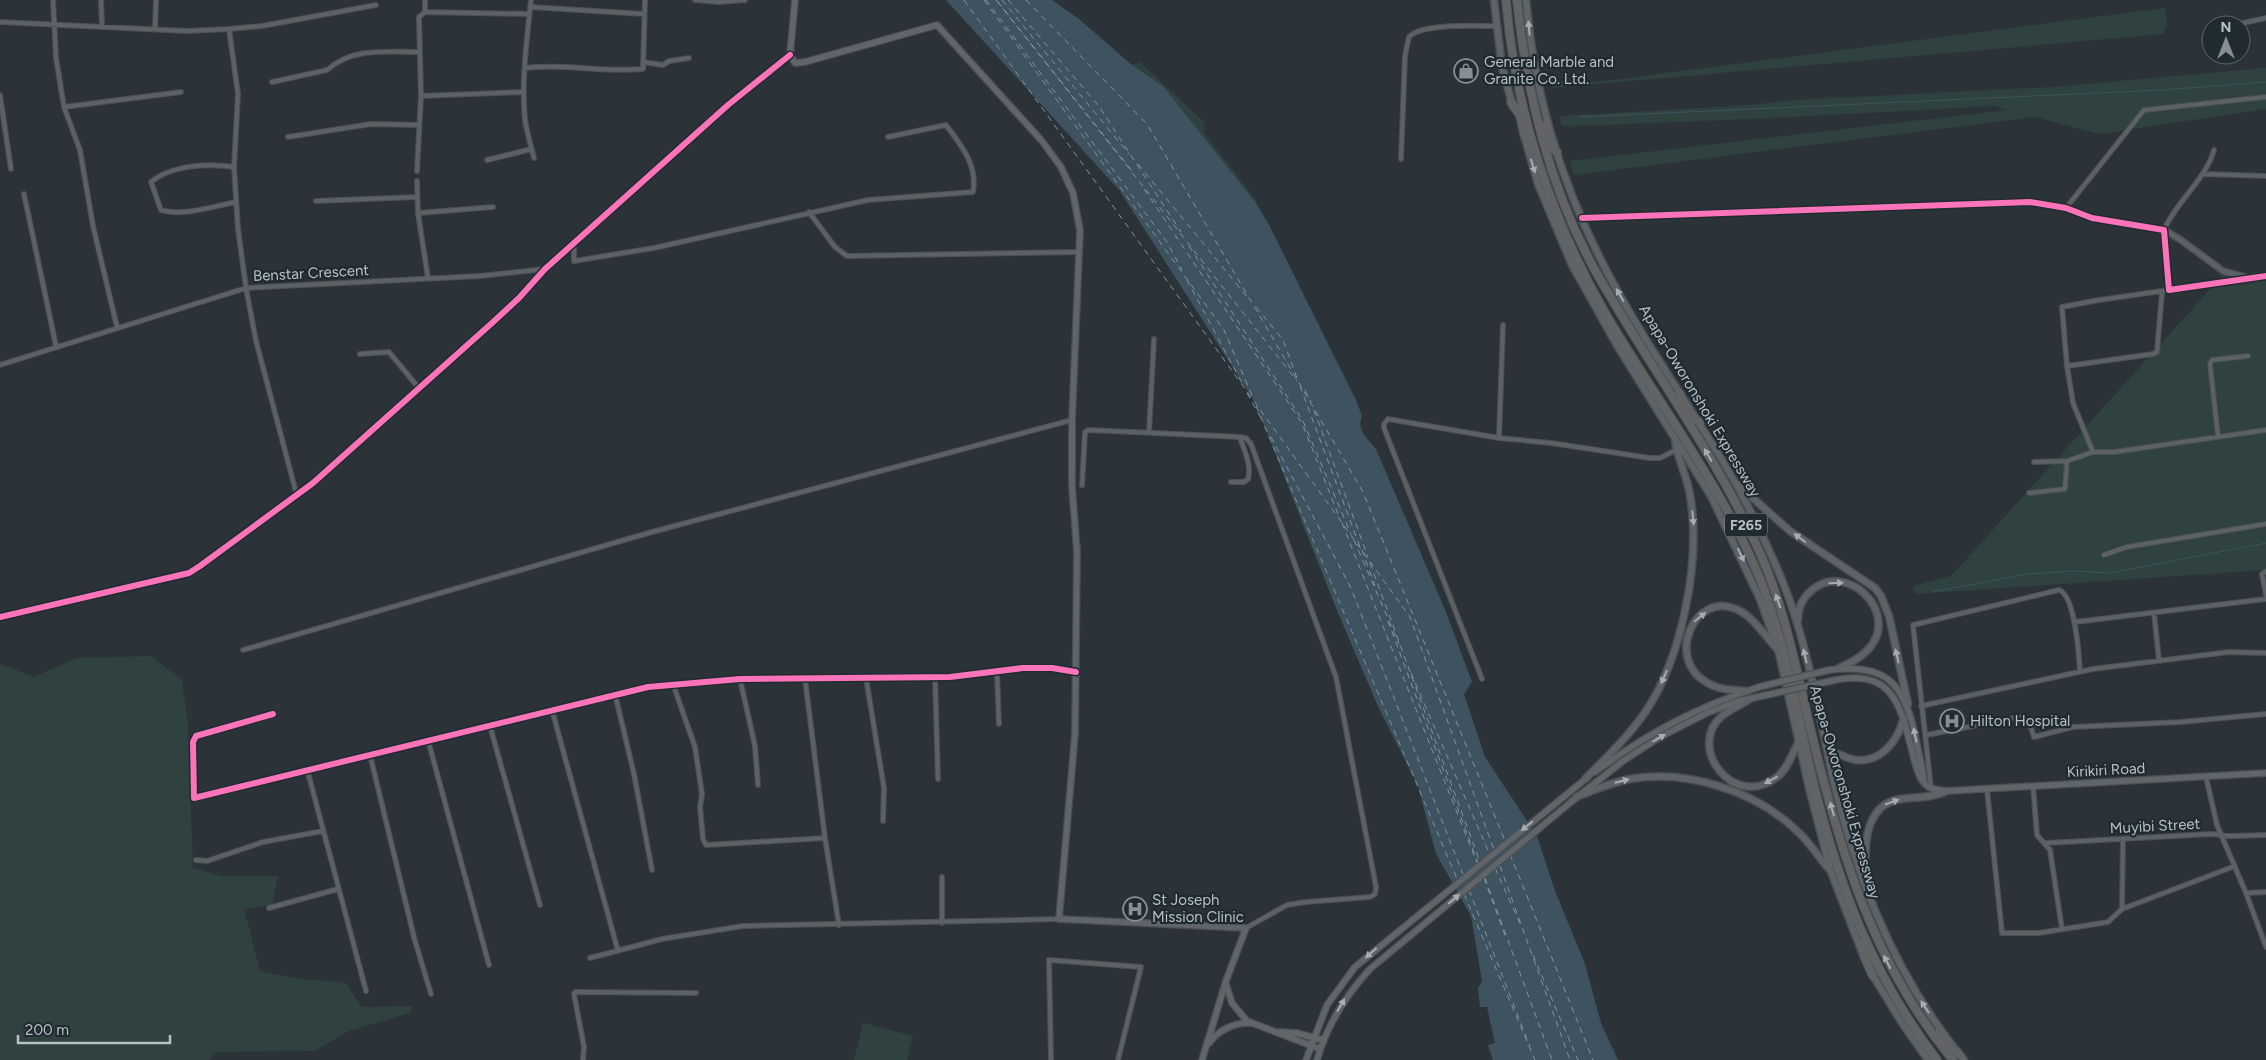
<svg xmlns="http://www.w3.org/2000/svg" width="2266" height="1060" viewBox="0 0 2266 1060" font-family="Figtree,sans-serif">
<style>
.green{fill:#2f423f}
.water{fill:#3e525f}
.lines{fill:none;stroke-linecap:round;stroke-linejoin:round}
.stream{stroke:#3e525f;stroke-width:1}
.ferry{stroke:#7c96a7;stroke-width:1;stroke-dasharray:6 5;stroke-linecap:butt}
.minor-casing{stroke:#4a4f52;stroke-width:6}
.tertiary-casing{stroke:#4a4f52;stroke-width:8}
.secondary-casing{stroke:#4a4f52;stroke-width:8}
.primary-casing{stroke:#4a5054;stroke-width:9}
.motorway-casing{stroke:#494f53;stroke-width:10}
.minor{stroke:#5c6165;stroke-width:4}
.tertiary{stroke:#5c6165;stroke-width:5}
.secondary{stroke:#60656a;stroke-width:5.5}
.primary{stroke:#5e6367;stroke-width:6}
.motorway{stroke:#616365;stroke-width:8}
.secondary-bridge-casing{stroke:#4a4f52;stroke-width:8;stroke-linecap:butt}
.secondary-bridge{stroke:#60656a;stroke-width:5.5}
.cycleway-casing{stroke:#202a31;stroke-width:9}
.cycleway{stroke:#fb73b8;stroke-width:6}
.oneway{fill:#a5adb4}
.oneway2{fill:#a6adb3}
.oneway3{fill:#a6aeb4}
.labels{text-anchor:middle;stroke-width:4.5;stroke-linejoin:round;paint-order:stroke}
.shield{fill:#202a31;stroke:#8a939a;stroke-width:1}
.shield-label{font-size:14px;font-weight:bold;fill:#b7c0c7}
.poi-label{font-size:15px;fill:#b7c0c7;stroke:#202a31;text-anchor:start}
.street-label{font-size:15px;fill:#b7c0c7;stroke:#202a31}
</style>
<rect width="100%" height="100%" fill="#2c3338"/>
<path class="green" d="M 2165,8 L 2167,26 L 2163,34 L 1551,88 L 1559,81 L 1597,82 Z
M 1140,62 L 1205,123 L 1204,133 L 1256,200 L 1256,203 L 1163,86 L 1132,65 Z
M 2266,68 L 2266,109 L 2100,134 L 2035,117 L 1573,175 L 1570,161 L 2008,110 L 1994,106 C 1850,114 1706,122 1562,126 L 1559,116 L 1738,106 L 1796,100 L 2051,87 Z
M 2266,271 L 2266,570 L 1915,594 L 1913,586 L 1951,576 L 2222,276 Z
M 151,656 L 182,680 L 188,726 L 193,868 L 222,876 L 278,876 L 272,905 L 244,909 L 260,971 L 298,979 L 345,982 L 362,1007 L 413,1006 L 410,1013 L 349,1031 L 314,1051 L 217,1052 L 209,1060 L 0,1060 L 0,664 L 34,677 L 77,658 Z
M 863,1023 L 913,1036 L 907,1060 L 854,1060 Z"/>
<path class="water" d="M 946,0 L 1052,0 L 1079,19 L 1132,65 L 1163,86 L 1256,203 L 1268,223 L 1356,400 L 1362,416 C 1356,430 1367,438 1376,449 L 1446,612 L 1472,682 L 1464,694 L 1485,757 L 1537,836 L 1555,891 L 1585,964 L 1601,1023 L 1618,1060 L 1493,1060 L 1488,1045 L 1495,1043 L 1487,1007 L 1480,1007 L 1478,988 L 1482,981 L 1471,916 L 1436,854 L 1418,786 L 1377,704 L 1336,608 L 1255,402 L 1120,191 Z"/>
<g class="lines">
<path class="stream" d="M 1580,117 L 2162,90 L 2266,82
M 1932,592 L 2028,574 L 2072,571 L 2110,573 L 2266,543"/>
<path class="ferry" d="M 964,0 L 1410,617 L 1494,850
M 984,0 L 1224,330 L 1254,400
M 986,0 L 1167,242 L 1182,270
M 996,0 L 1297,381
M 1002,0 L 1129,154
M 1008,0 L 1098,105 L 1181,232
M 1026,0 L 1147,124 L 1363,492 L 1505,841
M 998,2 L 1132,171
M 1138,164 L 1248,298
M 1144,189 L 1302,423 L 1340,519
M 1189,246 L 1303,421 L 1351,534
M 1187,280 L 1242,383
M 1256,307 L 1283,340 L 1297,378
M 1300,386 L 1360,547
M 1305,390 L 1311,402
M 1247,393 L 1262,420
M 1256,406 L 1458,881
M 1314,410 L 1368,557
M 1271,437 L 1351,588 L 1464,877
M 1342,523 L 1477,863
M 1354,540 L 1399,644
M 1362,550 L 1375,586
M 1370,563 L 1480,862
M 1388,621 L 1478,863
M 1411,673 L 1490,855
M 1510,854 L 1593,1060
M 1500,866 L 1570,1060
M 1495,868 L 1522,928
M 1484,878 L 1506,938
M 1485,878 L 1552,1060
M 1469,890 L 1530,1047
M 1464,894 L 1535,1060
M 1533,955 L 1578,1060"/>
<g class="minor-casing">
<path id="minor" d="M 53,0 L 56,58 L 64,107 L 80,150 L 93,226 L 117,327
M 101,0 L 102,25
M 531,0 C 527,40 521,80 525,120 C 527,133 531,146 534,158
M 695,0 L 719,2 L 745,0
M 530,7 L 644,14
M 425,12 L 529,14
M 0,22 L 187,31 L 229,29 L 262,26 L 376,5
M 2234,25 L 2266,18
M 155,29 L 156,0
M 229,29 L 238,94 L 234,167 L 238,229 L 246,288 L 256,341 L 297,496
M 643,62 L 663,65 L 669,61 L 689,58
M 525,68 C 564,63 603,73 643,69 L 645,0
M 272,82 L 327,70 C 353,47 387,52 420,52
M 0,95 L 11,169
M 421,96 L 524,92
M 64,107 L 181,92
M 288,137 L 371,124 L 419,125
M 1401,159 L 1405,56 L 1409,37 C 1421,23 1477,26 1496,26
M 487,160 L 532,149
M 234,167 C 209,163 171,165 151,182 L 161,210 C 183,217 214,206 236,202
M 417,171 L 421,96 L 419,17 L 425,12 L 425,0
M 2204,174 L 2266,176
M 417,181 L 418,213 L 428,278
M 24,194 L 56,346
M 316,201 L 417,197
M 2066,208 L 2144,110 L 2266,97
M 809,212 L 835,247 L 847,256 L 1079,252
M 418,213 L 493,207
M 2164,230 C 2177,200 2205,181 2214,150
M 574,244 L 574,261 L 654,248 L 868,200 L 973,192 C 978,165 961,145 946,125 L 888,137
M 360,354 L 389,352 L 418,387
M 0,365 L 246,288 L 480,276 L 545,269
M 2067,366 L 2062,307 L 2099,300 L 2169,290
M 1149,432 L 1154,339
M 1240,437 L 1246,438 L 1251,444 L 1336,677 L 1376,887 L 1375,894 L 1370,897 L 1306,902 L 1287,905 L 1246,928
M 2218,437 L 2210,364 L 2212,360 L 2248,356
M 1499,438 L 1503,325
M 2093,452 L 2073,403 L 2067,366 L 2153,354 L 2157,352 L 2162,293
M 2034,462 L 2067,461 L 2093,452 L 2114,452 L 2266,430
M 1082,485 L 1085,432 L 1089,430 L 1240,437 C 1244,451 1252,464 1248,479 L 1244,482 L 1231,482
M 2029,493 L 2065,489 L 2067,461
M 2104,555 L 2127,547 L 2266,524
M 2266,571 L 2262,574 L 2266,595
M 2154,613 L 2159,660
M 0,617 L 189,573 L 200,566 L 313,483 L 492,323 L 519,298 L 545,269 L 728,105 L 790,55
M 2075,622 L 2266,599
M 243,650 L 652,532 L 1072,420
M 997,672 L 999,724
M 935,677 L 938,779
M 866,678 L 884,788 L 883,821
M 740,679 L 755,746 L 758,785
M 805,679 L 825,838 L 839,925
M 1482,679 L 1384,428 L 1384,424 L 1388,419 L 1499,438 L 1551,443 L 1650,458 L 1660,458 L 1676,450
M 673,684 L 695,747 L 702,794 L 700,807 L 703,839 L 706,845 L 825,838
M 615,694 L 634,774 L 652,870
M 1921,706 L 2093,669 L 2229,652 L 2266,653
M 552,710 L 618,951
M 273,714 L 196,736 L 193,742 L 194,798 L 648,687 L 740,679 L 950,677 L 1023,668 L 1052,668 L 1076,672
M 490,726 L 540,905
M 1926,735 L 2020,717 L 2029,721 L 2034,737 L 2073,727 L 2181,722 L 2266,714
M 428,740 L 489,965
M 370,755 L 415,941 L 431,994
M 307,769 L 366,991
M 2206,777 L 2217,825 L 2246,893 L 2266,947
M 2033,786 L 2037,835 L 2050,850 L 2062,929
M 1931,788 L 1913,625 L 2059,590 C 2075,595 2079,655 2080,672
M 1987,789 L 2002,933 L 2039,933 L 2108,922 L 2122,909 L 2123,839
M 2046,843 L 2211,834 L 2231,836 L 2266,835
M 196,860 L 207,861 L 263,842 L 323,831
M 942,877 L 942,923
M 2246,893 L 2266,892
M 269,908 L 338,889
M 2122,909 L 2235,866
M 590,958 L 662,939 L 743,926 L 1059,919
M 583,1060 L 584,1047 L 574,994 L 575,992 L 696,993
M 1051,1060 L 1049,960 L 1141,967 L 1118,1060"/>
</g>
<g class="tertiary-casing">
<path id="tertiary" d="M 1582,218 L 2030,202 L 2066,208 L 2092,218 L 2164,230 L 2169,290 L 2266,276
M 2164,230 L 2181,240 L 2223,271 L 2245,277"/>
</g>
<g class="secondary-casing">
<path id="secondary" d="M 795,0 L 790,55 L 795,63 L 805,62 L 937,25 L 1042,141 L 1061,167 L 1073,193 L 1080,230 L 1072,420 L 1072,487 L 1077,552 L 1075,734 L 1059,919 L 1246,928 L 1226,981 L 1202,1060
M 1829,670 C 1885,663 1904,682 1915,735 C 1918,750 1922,765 1924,781
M 1831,681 C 1896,666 1901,709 1914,759 C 1917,769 1920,784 1931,788 C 1936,790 1942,790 1947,791 L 2266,773
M 1595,772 C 1648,733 1697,707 1759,687
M 1226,984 L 1232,1003 L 1247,1021 L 1320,1049
M 1280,1032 L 1297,1033 L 1323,1040
M 1209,1043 C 1218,1031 1234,1022 1250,1023
M 1306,1060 L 1327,1005 L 1355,967 L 1588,777
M 1317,1060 C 1327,1025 1345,996 1370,969 L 1571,802 L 1623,761 L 1660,737 L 1707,713 L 1738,701 L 1762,696"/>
</g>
<g class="primary-casing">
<path id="primary" d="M 1494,0 L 1502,67 L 1513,107
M 1526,0 C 1534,94 1561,183 1604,266 C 1639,334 1683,396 1722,460 C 1745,498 1765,539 1782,580 C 1808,644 1819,716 1834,783 C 1858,883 1897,980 1964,1060
M 1524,135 L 1538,184 L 1572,265 L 1618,347 L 1711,496 L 1760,599 L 1779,653 L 1810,792 L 1831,872 L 1863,955
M 1738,485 L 1790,531 L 1875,588 L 1881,596 L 1889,616 L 1908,704
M 1798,620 C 1798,607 1802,598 1812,590 C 1847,561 1898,611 1871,646 C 1863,657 1851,663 1839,668
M 1747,691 C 1733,690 1718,690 1706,682 C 1665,658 1695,591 1736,609 C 1753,616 1765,636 1777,649
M 1750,699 C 1741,705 1728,710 1721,717 C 1687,747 1733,811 1777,777 C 1788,769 1792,753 1799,742
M 1828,744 C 1831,751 1837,754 1843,756 C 1874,770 1896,746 1904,718
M 1585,779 C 1607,757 1629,736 1646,711 C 1682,657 1700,564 1691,501 C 1689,479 1677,460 1675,439
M 1576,797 C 1594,790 1612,782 1630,779 C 1687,769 1755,791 1796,830 C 1809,841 1818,857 1830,870
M 1866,883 C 1864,852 1862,804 1901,799 C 1916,797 1932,798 1947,791
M 1872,974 L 1902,1023 L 1928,1060"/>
</g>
<g class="motorway-casing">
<path id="motorway" d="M 1506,0 C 1515,112 1552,222 1608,318 C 1659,404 1722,486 1760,579 C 1786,644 1797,713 1813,781 C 1839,886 1871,973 1937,1060
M 1517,0 C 1527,95 1549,187 1596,272 C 1649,366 1716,454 1760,553 C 1785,609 1796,668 1810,727 C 1839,848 1872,963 1953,1060
M 1511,102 L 1521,117
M 1521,106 L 1520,116 L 1525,137
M 1543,137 L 1557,152
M 1544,141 L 1547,123
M 1680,394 L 1690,419
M 1689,413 L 1700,423
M 1863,943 L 1864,956 L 1873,976
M 1940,1030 L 1945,1046
M 1942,1042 L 1959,1054"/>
</g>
<use href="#minor" class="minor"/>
<use href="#tertiary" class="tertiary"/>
<use href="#secondary" class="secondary"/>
<use href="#primary" class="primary"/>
<use href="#motorway" class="motorway"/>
<g class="secondary-bridge-casing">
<path id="secondary-bridge" d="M 1759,687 L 1829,670
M 1762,696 L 1831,681"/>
</g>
<use href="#secondary-bridge" class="secondary-bridge"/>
<g class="cycleway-casing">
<path id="cycleway" d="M 1582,218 L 2030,202 L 2066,208 L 2092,218 L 2164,230 L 2169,290 L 2266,276
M 0,617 L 189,573 L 200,566 L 313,483 L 492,323 L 519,298 L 545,269 L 728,105 L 790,55
M 273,714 L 196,736 L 193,742 L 194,798 L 648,687 L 740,679 L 950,677 L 1023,668 L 1052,668 L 1076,672"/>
</g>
<use href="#cycleway" class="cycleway"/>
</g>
<defs><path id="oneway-solid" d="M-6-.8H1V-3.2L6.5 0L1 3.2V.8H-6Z" transform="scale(1.25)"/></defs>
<g class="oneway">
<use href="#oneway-solid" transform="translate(1529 28) rotate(-95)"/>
<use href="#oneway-solid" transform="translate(1533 166) rotate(73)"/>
<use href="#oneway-solid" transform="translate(1620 295) rotate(-120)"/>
<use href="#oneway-solid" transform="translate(1693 518) rotate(85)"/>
<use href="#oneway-solid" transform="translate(1800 538) rotate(-143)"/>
<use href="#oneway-solid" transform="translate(1741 555) rotate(65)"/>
<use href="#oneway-solid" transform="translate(1836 583) rotate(-2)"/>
<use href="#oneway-solid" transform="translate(1700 617) rotate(-39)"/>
<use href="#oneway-solid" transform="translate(1805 656) rotate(-103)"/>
<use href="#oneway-solid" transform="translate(1897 656) rotate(-103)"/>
<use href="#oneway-solid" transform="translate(1664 677) rotate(114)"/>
<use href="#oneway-solid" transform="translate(1771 780) rotate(151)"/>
<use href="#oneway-solid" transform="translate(1622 781) rotate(-14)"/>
<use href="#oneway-solid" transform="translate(1892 802) rotate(-19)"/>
<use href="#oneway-solid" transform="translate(1925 1007) rotate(-123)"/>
</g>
<g class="oneway2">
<use href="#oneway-solid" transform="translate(1708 455) rotate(-120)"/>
<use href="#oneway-solid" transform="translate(1778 601) rotate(-109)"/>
<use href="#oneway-solid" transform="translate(1832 809) rotate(-105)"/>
<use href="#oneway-solid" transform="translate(1887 962) rotate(-117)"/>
</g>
<g class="oneway3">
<use href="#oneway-solid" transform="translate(1915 735) rotate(-102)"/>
<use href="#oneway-solid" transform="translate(1659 738) rotate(-30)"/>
<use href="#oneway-solid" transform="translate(1527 826) rotate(140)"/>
<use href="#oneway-solid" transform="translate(1454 899) rotate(-40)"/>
<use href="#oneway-solid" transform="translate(1371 953) rotate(138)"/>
<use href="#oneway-solid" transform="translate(1341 1005) rotate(-60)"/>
</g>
<defs>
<g id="shop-ring" transform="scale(1.25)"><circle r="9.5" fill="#202a31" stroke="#868f95" stroke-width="1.5"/><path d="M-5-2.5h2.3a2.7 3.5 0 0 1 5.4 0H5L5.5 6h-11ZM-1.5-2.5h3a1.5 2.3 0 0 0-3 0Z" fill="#868f95"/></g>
<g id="hospital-ring" transform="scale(1.25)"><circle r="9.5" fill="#202a31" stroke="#868f95" stroke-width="1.5"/><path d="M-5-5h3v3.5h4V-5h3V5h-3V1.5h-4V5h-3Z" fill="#868f95"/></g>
</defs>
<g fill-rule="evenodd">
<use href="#shop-ring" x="1466" y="71"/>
<use href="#hospital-ring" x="1952" y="721"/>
<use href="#hospital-ring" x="1135" y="909"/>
</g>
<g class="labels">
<rect class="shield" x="1725" y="513.5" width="42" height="23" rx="4"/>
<g class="shield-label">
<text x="1746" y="530">F265</text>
</g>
<g class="poi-label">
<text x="1484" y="67">General Marble and<tspan x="1484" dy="17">Granite Co. Ltd.</tspan></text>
<text x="1970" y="726">Hilton Hospital</text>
<text x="1152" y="905">St Joseph<tspan x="1152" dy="17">Mission Clinic</tspan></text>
</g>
<g class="street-label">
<text transform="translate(311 273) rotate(-3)" y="5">Benstar Crescent</text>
<text transform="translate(1700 401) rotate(59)" y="5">Apapa-Oworonshoki Expressway</text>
<text transform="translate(2106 770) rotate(-3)" y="5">Kirikiri Road</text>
<text transform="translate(1845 792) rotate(74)" y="5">Apapa-Oworonshoki Expressway</text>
<text transform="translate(2155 826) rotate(-3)" y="5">Muyibi Street</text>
</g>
</g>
<g transform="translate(2226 40)"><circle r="24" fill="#202a31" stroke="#5c666d"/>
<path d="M0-4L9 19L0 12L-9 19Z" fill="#868f95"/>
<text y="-8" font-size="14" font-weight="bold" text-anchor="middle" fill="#b7c0c7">N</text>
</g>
<path d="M18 1035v8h152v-8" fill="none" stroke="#b7c0c7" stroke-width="2.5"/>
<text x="25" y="1035" font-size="15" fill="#b7c0c7" stroke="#202a31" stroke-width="4" paint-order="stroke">200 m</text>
</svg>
